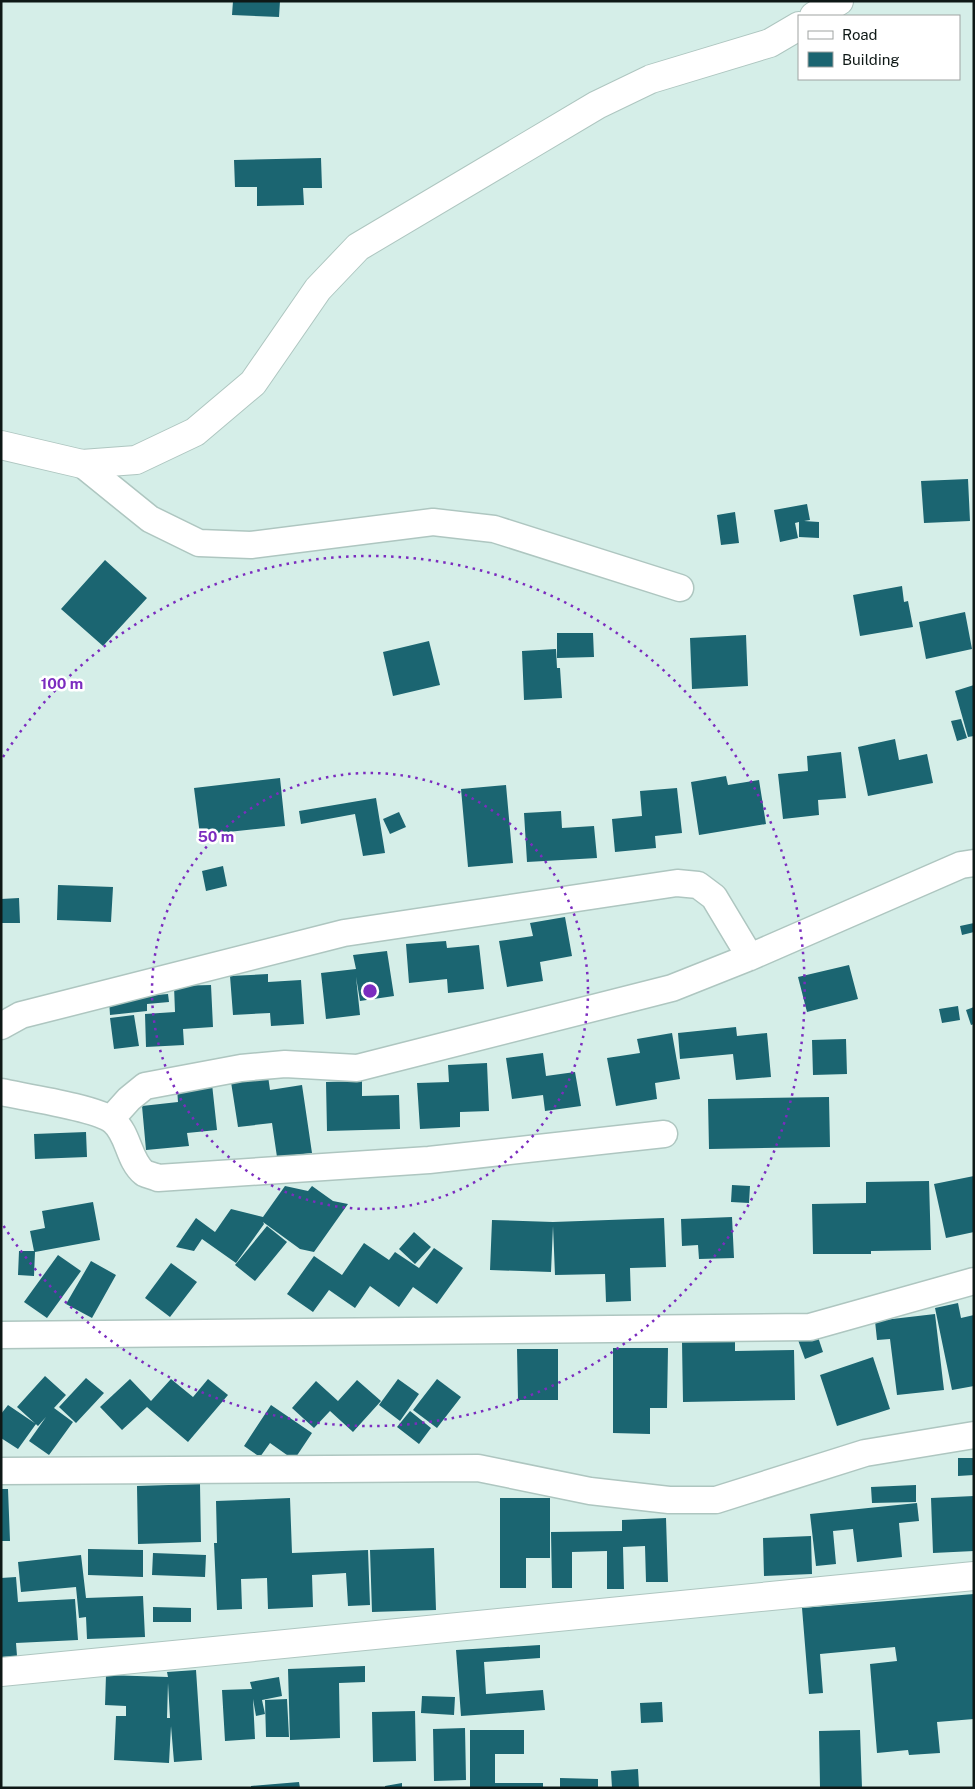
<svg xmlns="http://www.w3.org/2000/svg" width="975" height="1789" viewBox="0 0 975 1789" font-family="'Public Sans',sans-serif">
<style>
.building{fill:#1b6571;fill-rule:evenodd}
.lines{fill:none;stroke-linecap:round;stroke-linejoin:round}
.minor-casing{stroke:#aec6c0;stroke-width:29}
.tertiary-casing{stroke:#aec6c0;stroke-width:30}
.minor{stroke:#fff;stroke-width:26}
.tertiary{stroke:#fff;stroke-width:28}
.ring{fill:none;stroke:#7b2cbf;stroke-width:2.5;stroke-dasharray:2.5 5}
.centre{fill:#7b2cbf;stroke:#fff;stroke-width:2.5}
.ring-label{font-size:15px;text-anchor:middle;font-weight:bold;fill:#7b2cbf;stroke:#fff;stroke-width:5;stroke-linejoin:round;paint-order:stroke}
</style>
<rect width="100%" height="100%" fill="#d5eee8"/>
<path class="building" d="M 233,1 L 280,1 L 279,17 L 232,15 Z
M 321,158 L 322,188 L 303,188 L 304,205 L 257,206 L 257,187 L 235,187 L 234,160 Z
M 968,479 L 970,521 L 924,523 L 921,481 Z
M 807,504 L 810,520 L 804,521 L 819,522 L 819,538 L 799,537 L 799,522 L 795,523 L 798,538 L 780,542 L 774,510 Z
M 735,512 L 739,543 L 721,545 L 717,515 Z
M 105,560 L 147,598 L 103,646 L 61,609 Z
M 902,586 L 904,602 L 908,601 L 913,627 L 860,636 L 853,595 Z
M 965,612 L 972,649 L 926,659 L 919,622 Z
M 557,633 L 593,633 L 594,657 L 557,658 Z
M 746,635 L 748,686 L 692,689 L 690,638 Z
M 429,641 L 440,685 L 393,696 L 383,652 Z
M 556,649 L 557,668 L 560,668 L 562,698 L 524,700 L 522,651 Z
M 974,685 L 974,736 L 968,737 L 955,691 Z
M 961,719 L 967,738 L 957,741 L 951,721 Z
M 895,739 L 899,760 L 927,754 L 933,783 L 868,796 L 858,747 Z
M 841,752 L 846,798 L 818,800 L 819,815 L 783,819 L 778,774 L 808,771 L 807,756 Z
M 726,776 L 728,785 L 759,780 L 766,824 L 699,835 L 691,782 Z
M 280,778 L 285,826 L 200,835 L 194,788 Z
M 506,785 L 513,863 L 468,867 L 461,789 Z
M 677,788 L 682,833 L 655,836 L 656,848 L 615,852 L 612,819 L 642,816 L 640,791 Z
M 376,798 L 385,853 L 363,856 L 355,814 L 301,824 L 299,811 Z
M 561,811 L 562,828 L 594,826 L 597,858 L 527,862 L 524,813 Z
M 399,812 L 406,827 L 390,834 L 383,819 Z
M 223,866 L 227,886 L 206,891 L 202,871 Z
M 58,885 L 113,887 L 111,922 L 57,920 Z
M 19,898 L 20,923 L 1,923 L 1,899 Z
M 565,917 L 572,956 L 540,962 L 543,981 L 507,987 L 499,941 L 533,936 L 530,923 Z
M 974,923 L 974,932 L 962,935 L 960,926 Z
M 446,941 L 447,948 L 479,945 L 484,989 L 448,993 L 447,979 L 409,983 L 406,944 Z
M 387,951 L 394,996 L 360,1001 L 356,977 L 360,1015 L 326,1019 L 321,973 L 356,969 L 353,955 Z
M 849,965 L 858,999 L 807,1012 L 798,977 Z
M 268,974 L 268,982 L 301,980 L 304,1024 L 271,1026 L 270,1013 L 233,1015 L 230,976 Z
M 211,985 L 213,1027 L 183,1029 L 184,1045 L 146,1047 L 145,1014 L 175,1012 L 174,986 Z
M 168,994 L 169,1002 L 147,1004 L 147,1011 L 110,1015 L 109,999 Z
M 958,1006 L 960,1020 L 942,1023 L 939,1009 Z
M 974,1007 L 974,1024 L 971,1025 L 966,1010 Z
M 134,1015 L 139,1046 L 114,1049 L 110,1018 Z
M 736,1027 L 737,1036 L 767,1033 L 771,1077 L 736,1080 L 733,1054 L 680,1059 L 678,1033 Z
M 672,1033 L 680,1079 L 655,1083 L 657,1099 L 616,1106 L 607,1058 L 640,1053 L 637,1039 Z
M 846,1039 L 847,1074 L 813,1075 L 812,1040 Z
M 543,1053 L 546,1076 L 575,1072 L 581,1106 L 545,1111 L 543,1095 L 512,1099 L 506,1058 Z
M 487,1063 L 489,1111 L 460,1112 L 460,1127 L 420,1129 L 417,1083 L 449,1082 L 448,1065 Z
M 268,1076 L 270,1090 L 302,1085 L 312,1153 L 277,1157 L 272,1123 L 238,1127 L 231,1082 Z
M 362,1081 L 362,1096 L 399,1095 L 400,1129 L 327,1131 L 326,1082 Z
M 212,1084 L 217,1130 L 187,1133 L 189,1146 L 146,1150 L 142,1106 L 178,1102 L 177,1088 Z
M 829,1097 L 830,1147 L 709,1149 L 708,1099 Z
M 86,1132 L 87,1157 L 35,1159 L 34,1134 Z
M 974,1176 L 974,1232 L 946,1238 L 934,1184 Z
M 929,1181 L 931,1250 L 871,1251 L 871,1254 L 813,1254 L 812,1204 L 866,1203 L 866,1182 Z
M 732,1185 L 750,1186 L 749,1203 L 731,1202 Z
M 285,1186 L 308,1191 L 312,1186 L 333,1201 L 348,1204 L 314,1252 L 300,1249 L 263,1222 L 264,1224 L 236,1263 L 202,1239 L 194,1251 L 176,1247 L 196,1218 L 215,1232 L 231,1209 L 263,1217 Z
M 93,1202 L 100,1240 L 35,1252 L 34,1276 L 18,1275 L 19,1251 L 34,1251 L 30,1231 L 45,1228 L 42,1211 Z
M 732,1217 L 734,1258 L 699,1259 L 698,1245 L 682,1246 L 681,1219 Z
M 664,1218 L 666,1267 L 630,1268 L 631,1301 L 606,1302 L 605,1274 L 555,1275 L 553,1226 L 551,1272 L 490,1270 L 492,1220 L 553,1222 Z
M 267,1226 L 287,1242 L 255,1281 L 235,1265 Z
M 414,1232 L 431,1247 L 415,1264 L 399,1249 Z
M 364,1243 L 389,1260 L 395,1252 L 419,1268 L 434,1248 L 463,1268 L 437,1304 L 413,1287 L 399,1307 L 370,1286 L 355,1308 L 329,1290 L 313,1312 L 287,1294 L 314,1256 L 342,1275 Z
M 58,1255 L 81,1271 L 47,1318 L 24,1302 Z
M 91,1261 L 116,1275 L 92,1318 L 66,1304 Z
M 171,1263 L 197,1282 L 170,1317 L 145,1298 Z
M 958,1303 L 961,1318 L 974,1315 L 974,1386 L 952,1390 L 935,1308 Z
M 935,1314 L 944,1390 L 897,1395 L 890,1339 L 877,1340 L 875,1321 Z
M 817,1334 L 823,1352 L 805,1359 L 798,1340 Z
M 735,1341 L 735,1351 L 794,1350 L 795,1400 L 683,1402 L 682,1342 Z
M 613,1348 L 668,1348 L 667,1408 L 650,1408 L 650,1434 L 613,1433 Z
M 517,1349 L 558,1349 L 558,1400 L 518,1400 Z
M 873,1357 L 890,1409 L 837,1426 L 820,1375 Z
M 45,1376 L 66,1395 L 54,1408 L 73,1422 L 49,1455 L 29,1441 L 46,1417 L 38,1426 L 17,1407 Z
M 86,1378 L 104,1393 L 76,1423 L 59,1407 Z
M 130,1379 L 151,1401 L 171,1379 L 193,1397 L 208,1379 L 228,1395 L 188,1442 L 147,1407 L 122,1430 L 100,1407 Z
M 398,1379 L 419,1394 L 400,1421 L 379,1405 Z
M 437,1379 L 461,1397 L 437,1428 L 413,1410 Z
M 357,1380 L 381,1401 L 353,1432 L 330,1411 L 314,1428 L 292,1408 L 316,1381 L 338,1401 Z
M 8,1405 L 36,1424 L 18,1449 L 1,1438 L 1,1414 Z
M 271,1405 L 312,1433 L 294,1460 L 270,1443 L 260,1457 L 244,1446 Z
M 410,1411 L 431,1428 L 419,1444 L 397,1427 Z
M 958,1458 L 974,1458 L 974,1475 L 958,1476 Z
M 200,1484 L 201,1542 L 138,1544 L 137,1486 Z
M 916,1485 L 916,1502 L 872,1503 L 871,1487 Z
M 1,1489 L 8,1489 L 10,1541 L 1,1541 Z
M 974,1496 L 974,1551 L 933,1553 L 931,1498 Z
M 290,1498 L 292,1553 L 368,1550 L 370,1605 L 348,1606 L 346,1573 L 312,1575 L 313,1607 L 268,1609 L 267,1578 L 241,1579 L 242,1609 L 217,1610 L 214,1543 L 217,1543 L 216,1501 Z
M 500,1498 L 550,1498 L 550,1558 L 526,1558 L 526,1588 L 500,1588 Z
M 917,1503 L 919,1521 L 899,1523 L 902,1557 L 857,1562 L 853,1529 L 833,1531 L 836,1564 L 816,1566 L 810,1514 Z
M 666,1518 L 668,1582 L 646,1582 L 645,1546 L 623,1547 L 624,1589 L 607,1589 L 607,1551 L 572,1552 L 572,1588 L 552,1588 L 551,1532 L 622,1531 L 622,1520 Z
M 811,1536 L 812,1574 L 764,1576 L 763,1538 Z
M 434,1548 L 436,1610 L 372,1612 L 370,1550 Z
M 88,1549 L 143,1550 L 143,1577 L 88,1575 Z
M 153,1553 L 206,1555 L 205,1577 L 152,1575 Z
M 81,1555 L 86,1598 L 143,1596 L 145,1637 L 87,1639 L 86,1617 L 79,1618 L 76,1587 L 21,1592 L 18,1562 Z
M 16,1577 L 18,1602 L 75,1599 L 78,1640 L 16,1643 L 17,1656 L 1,1657 L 1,1578 Z
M 974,1594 L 974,1719 L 937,1722 L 940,1753 L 909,1755 L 908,1750 L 877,1753 L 870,1664 L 897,1661 L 895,1647 L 820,1654 L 823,1693 L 809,1694 L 802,1608 Z
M 153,1607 L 191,1608 L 191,1622 L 153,1622 Z
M 540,1645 L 540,1658 L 484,1662 L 486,1694 L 543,1690 L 545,1710 L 461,1716 L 456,1650 Z
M 365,1666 L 365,1682 L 339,1683 L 340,1738 L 290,1740 L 288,1669 Z
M 196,1670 L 202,1760 L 174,1762 L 171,1726 L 169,1763 L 114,1760 L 116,1716 L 126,1716 L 126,1706 L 105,1705 L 106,1675 L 168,1677 L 167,1672 ZM 168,1683 L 170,1718 L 167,1718 Z
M 279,1677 L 282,1696 L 262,1700 L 265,1714 L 256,1716 L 253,1699 L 255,1739 L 225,1741 L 222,1690 L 252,1689 L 250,1682 Z
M 422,1696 L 455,1697 L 454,1715 L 421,1713 Z
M 287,1699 L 289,1737 L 266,1737 L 265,1700 Z
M 662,1702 L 663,1722 L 641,1723 L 640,1703 Z
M 415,1711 L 416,1761 L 373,1762 L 372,1712 Z
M 465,1728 L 466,1780 L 434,1781 L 433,1729 Z
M 470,1730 L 524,1730 L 524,1754 L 495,1754 L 495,1783 L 543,1783 L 543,1788 L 470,1788 Z
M 860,1730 L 862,1788 L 820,1788 L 819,1731 Z
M 638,1769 L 639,1788 L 612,1788 L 611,1771 Z
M 560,1778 L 598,1779 L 598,1788 L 560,1788 Z
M 299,1782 L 300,1788 L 251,1788 L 251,1786 Z
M 402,1783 L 402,1788 L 385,1788 L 385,1786 Z"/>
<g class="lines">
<g class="minor-casing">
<path id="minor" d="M 82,464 L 150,519 L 199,543 L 251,545 L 433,522 L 494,529 L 680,588
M 1,1026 L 21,1015 L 344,933 L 677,883 L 698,885 L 714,897 L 750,957
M 1,1092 C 24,1097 98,1108 113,1121 C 129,1134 128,1160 144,1173 C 148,1175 154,1176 158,1178 L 429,1160 L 664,1134
M 111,1119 L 129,1099 L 145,1086 L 241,1068 L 285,1064 L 357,1068 L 672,988 L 750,957 L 961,865 L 974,863
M 1,1335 L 810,1327 L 974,1281
M 1,1471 L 478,1468 L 590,1491 L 669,1500 L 716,1500 L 865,1453 L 974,1435"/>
</g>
<g class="tertiary-casing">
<path id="tertiary" d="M 814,16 L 839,1
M 1,445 L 82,464 L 136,460 L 195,432 L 253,383 L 318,289 L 358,247 L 597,105 L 651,79 L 770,43 L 799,26
M 1,1672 L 974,1576"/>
</g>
<use href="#minor" class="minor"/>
<use href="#tertiary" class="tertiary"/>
</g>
<g class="ring">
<circle cx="370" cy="991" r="218"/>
<path d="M3 757A435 435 0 1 1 3 1225"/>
</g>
<circle cx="370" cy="991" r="8" class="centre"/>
<g class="ring-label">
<text x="62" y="689">100 m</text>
<text x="216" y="842">50 m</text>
</g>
<rect width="975" height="1789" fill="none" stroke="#0e1816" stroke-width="5"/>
<rect x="798" y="15" width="162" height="65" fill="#ffffff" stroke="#9fa3a2"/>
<rect x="808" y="31" width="25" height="8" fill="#ffffff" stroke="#9fa3a2"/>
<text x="842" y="40" font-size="15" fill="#0e1816">Road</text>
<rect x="808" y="52" width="25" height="15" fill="#1b6571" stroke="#9fa3a2"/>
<text x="842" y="65" font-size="15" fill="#0e1816">Building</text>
</svg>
